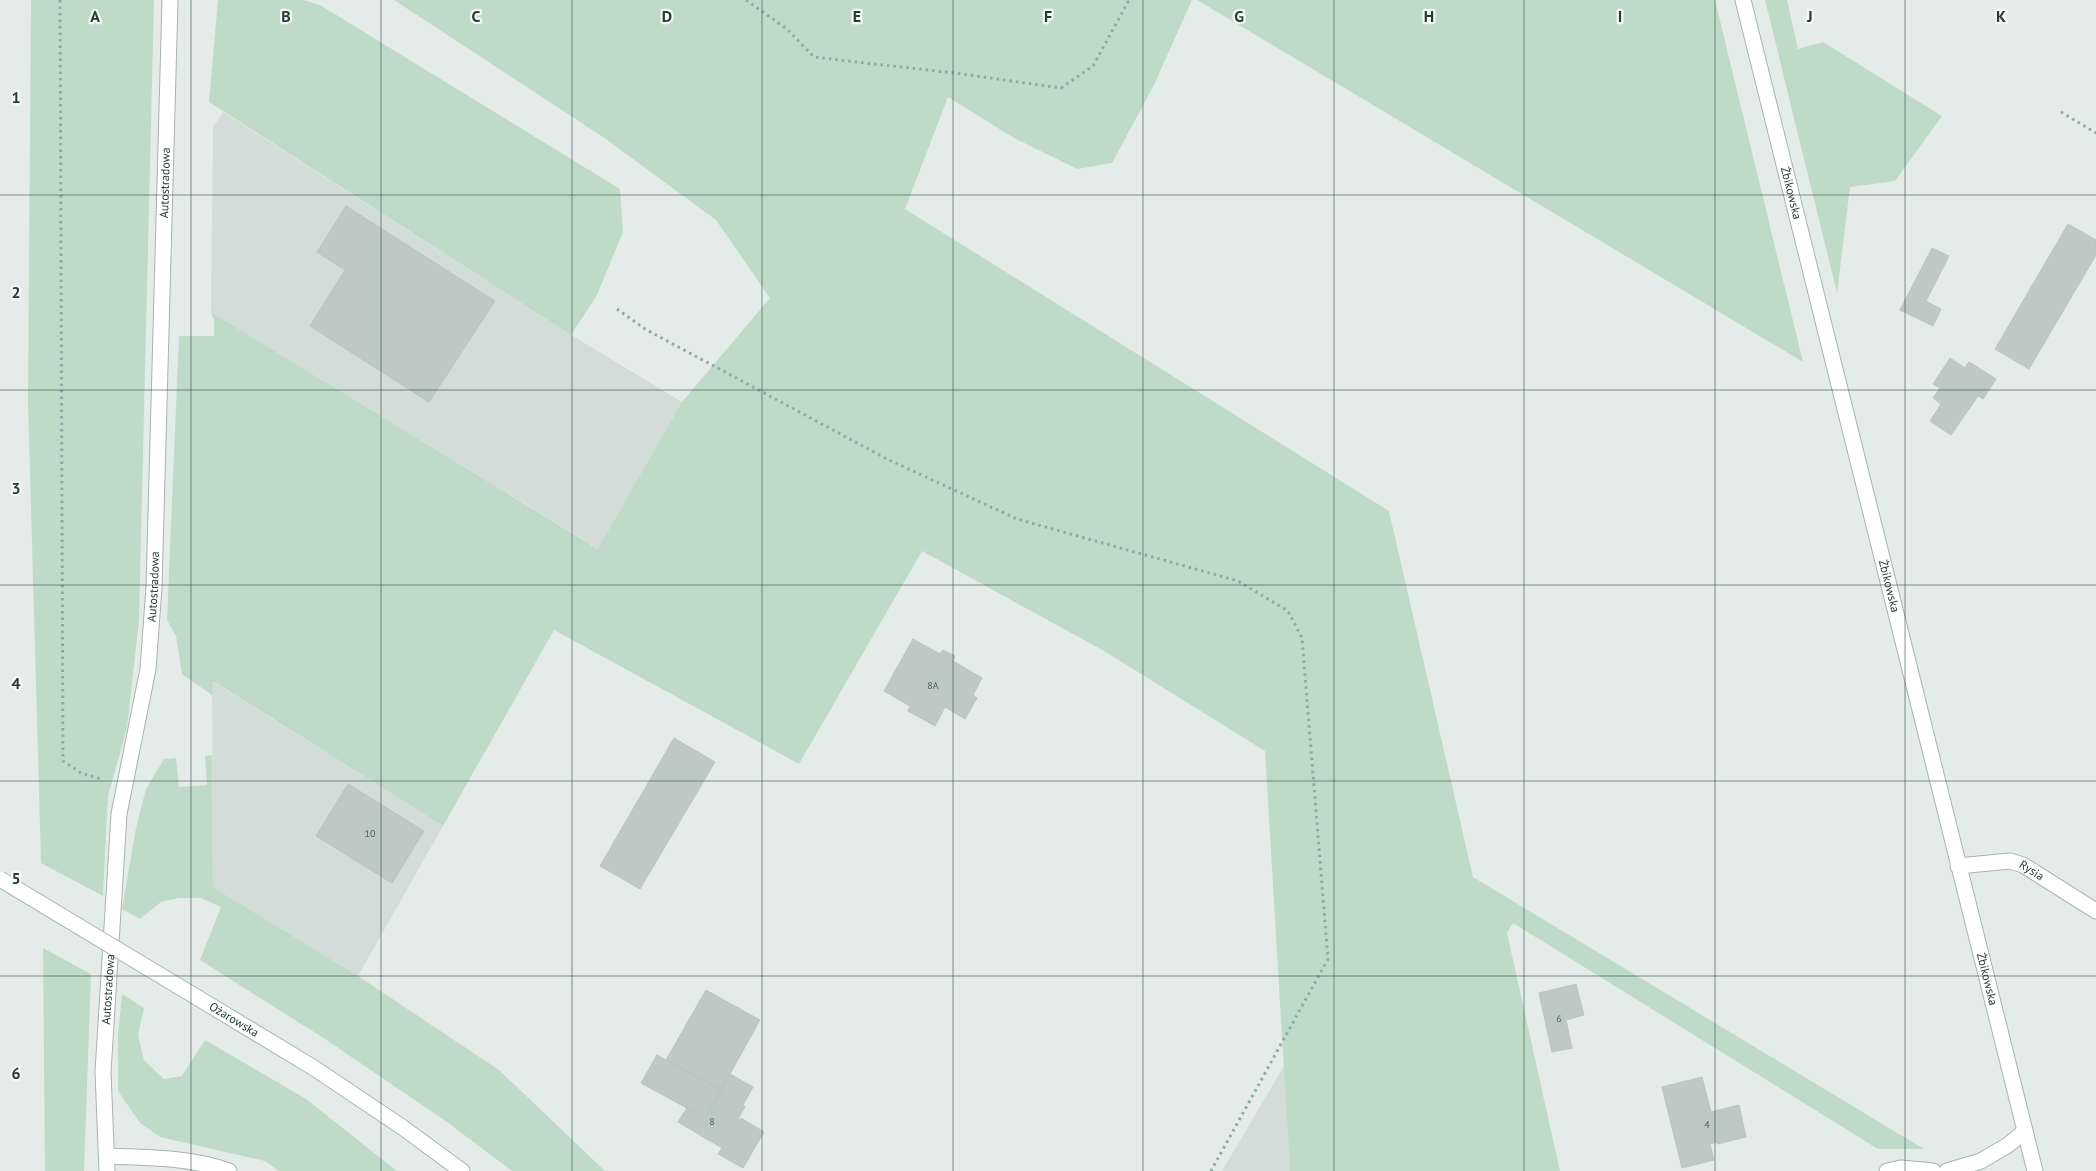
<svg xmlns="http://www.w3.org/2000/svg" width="2096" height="1171" viewBox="0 0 2096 1171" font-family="'PT Sans',sans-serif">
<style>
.built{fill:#d2dcd8}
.green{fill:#bfdbc8}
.building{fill:#bcc9c5;stroke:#b7c5c0}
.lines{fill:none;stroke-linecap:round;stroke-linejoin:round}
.service-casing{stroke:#a7b4b0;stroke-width:17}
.minor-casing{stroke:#a7b4b0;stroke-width:17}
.secondary-casing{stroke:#a3b7b1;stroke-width:17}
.path{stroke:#87aca3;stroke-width:3;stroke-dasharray:2.5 4;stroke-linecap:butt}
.service{stroke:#fff;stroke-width:15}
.minor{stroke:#fff;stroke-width:15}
.secondary{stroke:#fff;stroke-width:15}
.secondary-bridge-casing{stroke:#a3b7b1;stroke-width:17;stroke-linecap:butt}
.secondary-bridge{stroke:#fff;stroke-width:15}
.grid{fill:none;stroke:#253c37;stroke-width:1;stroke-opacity:0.55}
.labels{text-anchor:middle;stroke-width:4.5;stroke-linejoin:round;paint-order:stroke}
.number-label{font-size:10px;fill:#4b5f5a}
.street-label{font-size:12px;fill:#253c37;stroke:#f4f9f6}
.grid-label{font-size:16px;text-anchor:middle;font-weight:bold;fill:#253c37;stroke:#f4f9f6;stroke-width:4.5;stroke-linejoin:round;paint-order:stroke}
</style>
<rect width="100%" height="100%" fill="#e4ece9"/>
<path class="built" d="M 223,112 L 571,335 L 682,402 L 599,549 L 211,312 L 213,128 Z
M 212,681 L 443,826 L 358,976 L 213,887 Z
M 1284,1066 L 1290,1171 L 1222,1171 Z"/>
<path class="green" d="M 31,0 L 154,0 L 139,621 L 127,728 L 108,796 L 103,896 L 41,863 L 28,401 Z
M 218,0 L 303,0 L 320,5 L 620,189 L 623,232 L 597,295 L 571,335 L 209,102 Z
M 394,0 L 1192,0 L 1154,85 L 1112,163 L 1077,169 L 1014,138 L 948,97 L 905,209 L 1389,511 L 1473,877 L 1924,1149 L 1878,1149 L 1513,923 L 1507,933 L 1560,1171 L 1290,1171 L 1265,751 L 1104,651 L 922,551 L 799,764 L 554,630 L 443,826 L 213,681 L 212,695 L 182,674 L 176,636 L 167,620 L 179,336 L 214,336 L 214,320 L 211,312 L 598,549 L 682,402 L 770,298 L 716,220 L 603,137 Z
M 1197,0 L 1715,0 L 1803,362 Z
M 1765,0 L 1787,0 L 1798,49 L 1823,42 L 1942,116 L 1895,181 L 1850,187 L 1837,293 Z
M 212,755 L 213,887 L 358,976 L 499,1070 L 605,1171 L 512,1171 L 447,1122 L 325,1039 L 200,960 L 221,907 L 201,898 L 179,898 L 161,902 L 140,919 L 122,909 L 136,828 L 146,789 L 164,759 L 176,758 L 179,787 L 207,785 L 205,756 Z
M 43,948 L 91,974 L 84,1171 L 45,1171 Z
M 122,994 L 144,1008 L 138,1035 L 144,1060 L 164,1079 L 182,1076 L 205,1040 L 306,1099 L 397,1171 L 279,1171 L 265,1161 L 160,1137 L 140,1123 L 118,1091 L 118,1035 Z"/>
<path class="building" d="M 346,206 L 495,301 L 429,402 L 310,326 L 345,270 L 317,252 Z
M 2068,224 L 2096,240 L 2096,255 L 2029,369 L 1995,349 Z
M 1932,248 L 1949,256 L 1926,301 L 1941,309 L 1933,326 L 1900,310 Z
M 1950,358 L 1965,368 L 1969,362 L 1996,379 L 1983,399 L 1978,396 L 1951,435 L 1930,421 L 1941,404 L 1933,398 L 1940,388 L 1933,384 Z
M 913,639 L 940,654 L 943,650 L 955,656 L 953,661 L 982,678 L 973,695 L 977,698 L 965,719 L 945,707 L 935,726 L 908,711 L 910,706 L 884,691 Z
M 674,738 L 715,762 L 640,889 L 600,866 Z
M 348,784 L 424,831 L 392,883 L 316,836 Z
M 1576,984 L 1584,1015 L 1566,1020 L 1572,1048 L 1552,1052 L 1539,993 Z
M 706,990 L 760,1020 L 721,1090 L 666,1060 Z
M 657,1055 L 721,1090 L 705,1118 L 641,1083 Z
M 730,1074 L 753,1087 L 743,1105 L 745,1107 L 738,1119 L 740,1120 L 741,1118 L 764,1132 L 743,1168 L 718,1154 L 722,1148 L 678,1122 L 687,1108 L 705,1118 Z
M 1702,1077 L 1711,1112 L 1739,1105 L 1746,1137 L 1717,1144 L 1717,1142 L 1710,1144 L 1714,1160 L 1682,1168 L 1662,1087 Z"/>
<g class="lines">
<g class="service-casing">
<g id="service">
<path d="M 107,1156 C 148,1158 190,1157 229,1171"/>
<path id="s1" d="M 107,1171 L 103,1072 L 119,814 L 148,669 L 154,587 L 170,0"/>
</g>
</g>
<g class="minor-casing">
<g id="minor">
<path id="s2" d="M 1743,0 L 2035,1171"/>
<path id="s3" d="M 1958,866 L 2010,861 L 2023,865 L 2096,911"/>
<path d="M 1887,1171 L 1901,1168 L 1933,1171"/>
<path d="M 1947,1171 L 1981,1161 L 2008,1145 L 2025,1131"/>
</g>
</g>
<g class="secondary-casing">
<g id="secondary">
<path id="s4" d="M 198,998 L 314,1068 L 402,1127 L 462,1171"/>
</g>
</g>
<path class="path" d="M 60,0 L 63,761 L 81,773 L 101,779
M 746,0 L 787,29 L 814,57 L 962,74 L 1061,88 L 1093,66 L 1128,2 L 1131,0
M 2061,112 L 2096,133
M 617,309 L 645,329 L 887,459 L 1017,519 L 1238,581 L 1288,611 L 1302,638 L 1328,959 L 1211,1171"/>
<use href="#service" class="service"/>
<use href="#minor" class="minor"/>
<use href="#secondary" class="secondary"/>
<g class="secondary-bridge-casing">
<path id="secondary-bridge" d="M 0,879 L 198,998"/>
</g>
<use href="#secondary-bridge" class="secondary-bridge"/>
</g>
<path class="grid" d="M 191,0 L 191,1171M 381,0 L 381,1171M 572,0 L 572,1171M 762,0 L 762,1171M 953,0 L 953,1171M 1143,0 L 1143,1171M 1334,0 L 1334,1171M 1524,0 L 1524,1171M 1715,0 L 1715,1171M 1905,0 L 1905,1171M 0,195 L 2096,195M 0,390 L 2096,390M 0,585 L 2096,585M 0,781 L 2096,781M 0,976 L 2096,976"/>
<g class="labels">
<g class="number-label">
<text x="933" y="689">8A</text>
<text x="370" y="837">10</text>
<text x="1559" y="1022">6</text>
<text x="712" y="1125">8</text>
<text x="1707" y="1128">4</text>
</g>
<g class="street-label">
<text dy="4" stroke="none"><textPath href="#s1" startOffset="992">Autostradowa</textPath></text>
<text dy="4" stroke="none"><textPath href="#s2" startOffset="199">Żbikowska</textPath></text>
<text dy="4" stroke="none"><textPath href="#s2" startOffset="604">Żbikowska</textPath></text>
<text dy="4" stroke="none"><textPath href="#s1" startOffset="588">Autostradowa</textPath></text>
<text dy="4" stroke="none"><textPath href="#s3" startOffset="76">Rysia</textPath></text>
<text dy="4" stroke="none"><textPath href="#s2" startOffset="1009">Żbikowska</textPath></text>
<text dy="4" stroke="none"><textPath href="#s1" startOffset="182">Autostradowa</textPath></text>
<text dy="4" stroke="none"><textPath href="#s4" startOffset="42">Ożarowska</textPath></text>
</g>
</g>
<g class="grid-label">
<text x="95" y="22">A</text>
<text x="286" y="22">B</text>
<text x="476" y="22">C</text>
<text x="667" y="22">D</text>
<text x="857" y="22">E</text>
<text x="1048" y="22">F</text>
<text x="1239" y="22">G</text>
<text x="1429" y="22">H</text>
<text x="1620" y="22">I</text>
<text x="1810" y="22">J</text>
<text x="2001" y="22">K</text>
<text x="16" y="103">1</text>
<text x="16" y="298">2</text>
<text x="16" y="494">3</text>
<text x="16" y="689">4</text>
<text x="16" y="884">5</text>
<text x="16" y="1079">6</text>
</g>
</svg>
